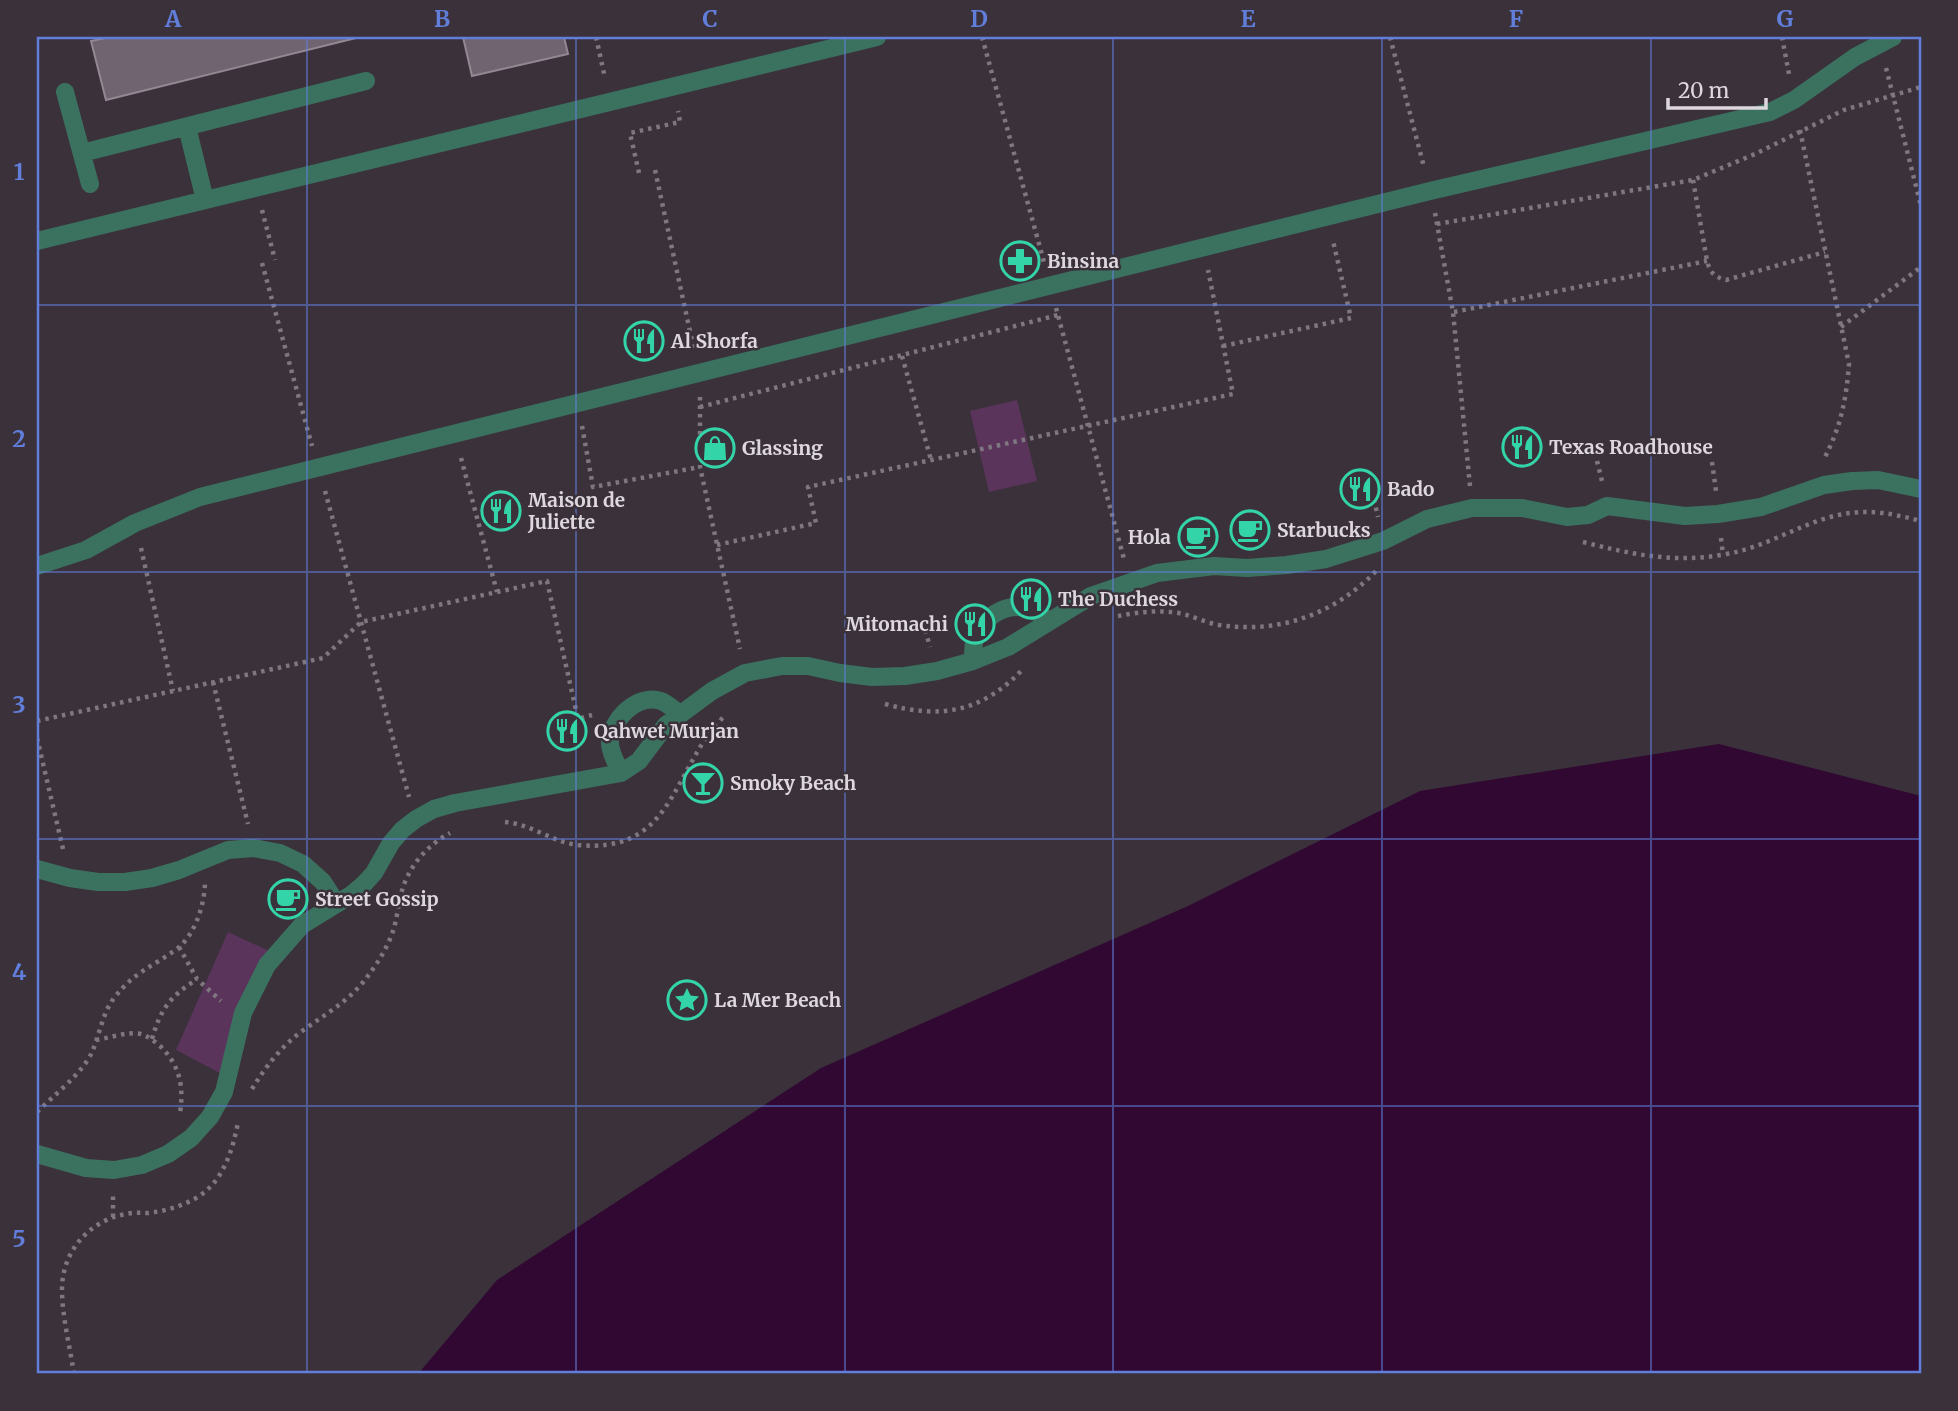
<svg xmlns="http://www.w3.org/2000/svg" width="1958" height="1411" viewBox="0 0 1958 1411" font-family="Merriweather,serif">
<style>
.green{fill:#5a345b}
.water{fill:#300832}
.building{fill:#706470;stroke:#948794;stroke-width:2}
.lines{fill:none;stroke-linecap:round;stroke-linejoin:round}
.path{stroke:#7f777f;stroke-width:4.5;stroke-dasharray:3.5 5;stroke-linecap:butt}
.minor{stroke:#3b725f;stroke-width:18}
.grid{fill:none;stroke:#617eda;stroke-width:2;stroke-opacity:0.55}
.labels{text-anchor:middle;stroke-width:5;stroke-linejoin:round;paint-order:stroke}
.poi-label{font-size:19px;font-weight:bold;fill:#ded8de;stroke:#3b313b;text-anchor:start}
.neatline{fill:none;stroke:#617eda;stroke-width:2.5}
.grid-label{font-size:23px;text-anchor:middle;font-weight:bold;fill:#617eda}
</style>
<rect width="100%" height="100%" fill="#3b313b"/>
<path class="green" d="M 1017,400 L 1037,481 L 989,492 L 970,411 Z
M 228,932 L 269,951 L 220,1073 L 176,1050 Z"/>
<path class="water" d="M 1719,744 L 1921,796 L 1921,1374 L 418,1374 L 497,1280 L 821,1068 L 1188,906 L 1420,791 Z"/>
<path class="building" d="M 110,37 L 360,37 L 106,100 L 91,41 Z
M 463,37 L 564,37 L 568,54 L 472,76 Z"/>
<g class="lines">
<path class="path" d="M 596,37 L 605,78
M 982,37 L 1044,262
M 1390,37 L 1424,167
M 1782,37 L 1789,74
M 1886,68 L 1921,206
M 1800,130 L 1849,364 C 1846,401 1841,426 1824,459
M 655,170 L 694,350
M 639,173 L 630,133 L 680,122 L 678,111
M 1693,180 L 1707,261 C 1710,273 1715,277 1726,280 L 1825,252
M 262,210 L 275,260
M 1435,213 L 1453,312 L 1470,486
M 1437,224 L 1693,180 L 1755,154 L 1844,110 L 1921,87
M 262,263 L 312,446
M 1056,308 L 1124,559
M 1454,312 L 1707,261
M 1841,327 L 1921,267
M 1223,346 L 1351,318 L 1333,241
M 902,356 L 931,460
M 700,397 L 700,467 L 740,649
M 700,407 L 1058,315
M 582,426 L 593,487 L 700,467
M 461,458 L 497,592
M 1597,461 L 1602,481
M 1712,462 L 1716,491
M 325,491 L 409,797
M 1372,491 L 1378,517
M 1721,538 L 1723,555
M 1583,542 C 1630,554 1672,563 1721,555 C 1786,545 1823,500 1895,515 C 1904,517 1913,518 1921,522
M 717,545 L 816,523 L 808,487 L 1233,394 L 1208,270
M 141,548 L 173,691
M 1118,616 C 1139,612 1162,609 1183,614 C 1195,617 1207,623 1219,625 C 1280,634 1335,614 1377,570
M 923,622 L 930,647
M 213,682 L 248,824
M 885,704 C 940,719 980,713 1021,671
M 37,721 L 323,658 L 361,622 L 547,581 L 578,719 L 592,715
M 37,738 L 63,849
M 505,822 C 531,824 552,842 578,845 C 663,853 670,790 708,735 C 713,728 720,721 726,714
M 179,947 L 197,979 L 221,1001
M 152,1039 C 161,1008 170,997 197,979
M 96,1040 C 110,1038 127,1031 141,1034 C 148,1036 154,1041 160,1046 C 180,1065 184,1087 180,1113
M 252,1089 C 266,1066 283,1044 305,1029 C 330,1011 352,999 370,973 C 379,961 388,946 393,931 C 397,919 398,906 401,894 C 408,867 426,846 450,833
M 37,1112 C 53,1096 83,1073 92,1052 C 100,1034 102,1014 114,998 C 136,970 153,967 178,948 C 195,934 204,906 205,884
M 113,1217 L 113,1195
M 74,1374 C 70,1347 62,1317 62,1289 C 62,1251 90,1220 126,1214 C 133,1212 140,1213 148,1213 C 166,1211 182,1206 198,1197 C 224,1180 232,1151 238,1123"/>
<path class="minor" d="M 65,92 L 90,184
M 187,127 L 205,200
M 82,153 L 366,81
M 37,241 L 877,37
M 37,566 L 86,550 L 135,523 L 200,497 L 1430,191 L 1770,112 L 1794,100 L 1855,57 L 1893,37
M 973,661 C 973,655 973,649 974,643 C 979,618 1006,601 1030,609 C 1037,611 1043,617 1049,621
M 621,773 C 617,764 609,751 610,741 C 612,719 637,693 661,701 C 667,703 674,710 680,714
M 37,869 L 70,878 L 98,882 L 125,882 L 152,878 L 179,870 L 228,850 L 254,848 L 280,853 L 303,864 L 323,882 L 337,904
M 37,1154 L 86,1168 L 114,1170 L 142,1165 L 168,1154 L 191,1138 L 210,1117 L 224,1092 L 243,1013 L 267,965 L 302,925 L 351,895 L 363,885 L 374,873 L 391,843 L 402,830 L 416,819 L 434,809 L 455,803 L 621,773 L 639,761 L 666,725 L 712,691 L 745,673 L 782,666 L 808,666 L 840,673 L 872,677 L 905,676 L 937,671 L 973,661 L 1008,647 L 1091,596 L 1157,573 L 1214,566 L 1247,568 L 1287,565 L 1326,559 L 1383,541 L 1427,519 L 1472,508 L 1522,508 L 1567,517 L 1588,515 L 1607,506 L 1685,516 L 1718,514 L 1761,507 L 1824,485 L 1852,481 L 1878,480 L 1921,489"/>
</g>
<path class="grid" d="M 307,37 L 307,1374M 576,37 L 576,1374M 845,37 L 845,1374M 1113,37 L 1113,1374M 1382,37 L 1382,1374M 1651,37 L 1651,1374M 37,305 L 1921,305M 37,572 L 1921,572M 37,839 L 1921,839M 37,1106 L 1921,1106"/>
<defs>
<g id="pharmacy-ring" transform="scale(2.0125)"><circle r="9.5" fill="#3b313b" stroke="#33d4a8" stroke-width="1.5"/><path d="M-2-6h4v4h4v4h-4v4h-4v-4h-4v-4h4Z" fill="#33d4a8"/></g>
<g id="restaurant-ring" transform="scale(2.0125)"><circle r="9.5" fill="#3b313b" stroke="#33d4a8" stroke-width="1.5"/><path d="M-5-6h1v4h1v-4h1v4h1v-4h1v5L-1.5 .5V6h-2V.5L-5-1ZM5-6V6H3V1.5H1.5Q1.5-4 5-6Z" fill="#33d4a8"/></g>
<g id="shop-ring" transform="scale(2.0125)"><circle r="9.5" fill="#3b313b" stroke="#33d4a8" stroke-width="1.5"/><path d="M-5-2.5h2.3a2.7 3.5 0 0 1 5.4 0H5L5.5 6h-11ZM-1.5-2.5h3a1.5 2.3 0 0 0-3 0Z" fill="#33d4a8"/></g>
<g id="cafe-ring" transform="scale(2.0125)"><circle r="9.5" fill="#3b313b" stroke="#33d4a8" stroke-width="1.5"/><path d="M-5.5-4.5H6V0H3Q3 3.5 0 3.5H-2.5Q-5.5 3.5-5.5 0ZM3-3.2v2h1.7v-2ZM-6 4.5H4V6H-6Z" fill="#33d4a8"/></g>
<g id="bar-ring" transform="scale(2.0125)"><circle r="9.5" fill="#3b313b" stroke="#33d4a8" stroke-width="1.5"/><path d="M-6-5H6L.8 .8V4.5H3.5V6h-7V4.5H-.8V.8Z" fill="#33d4a8"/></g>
<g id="sight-ring" transform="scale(2.0125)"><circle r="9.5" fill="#3b313b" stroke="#33d4a8" stroke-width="1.5"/><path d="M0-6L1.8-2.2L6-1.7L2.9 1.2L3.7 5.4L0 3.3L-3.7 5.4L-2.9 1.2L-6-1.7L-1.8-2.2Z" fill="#33d4a8"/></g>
</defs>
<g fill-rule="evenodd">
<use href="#pharmacy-ring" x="1020" y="261"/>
<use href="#restaurant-ring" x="644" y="341"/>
<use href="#restaurant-ring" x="1522" y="447"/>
<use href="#shop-ring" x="715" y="448"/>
<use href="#restaurant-ring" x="1360" y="489"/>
<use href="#restaurant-ring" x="501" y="511"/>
<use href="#cafe-ring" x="1250" y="530"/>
<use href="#cafe-ring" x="1198" y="537"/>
<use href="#restaurant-ring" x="1031" y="599"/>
<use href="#restaurant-ring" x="975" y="624"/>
<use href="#restaurant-ring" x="567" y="731"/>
<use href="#bar-ring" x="703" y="783"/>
<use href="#cafe-ring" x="288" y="899"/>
<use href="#sight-ring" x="687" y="1000"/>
</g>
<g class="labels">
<g class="poi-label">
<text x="1047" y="268">Binsina</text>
<text x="671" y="348">Al Shorfa</text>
<text x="1549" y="454">Texas Roadhouse</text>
<text x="742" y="455">Glassing</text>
<text x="1387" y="496">Bado</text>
<text x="528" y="507">Maison de<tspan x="528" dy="22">Juliette</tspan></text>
<text x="1277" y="537">Starbucks</text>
<text x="1171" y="544" text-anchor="end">Hola</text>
<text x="1058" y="606">The Duchess</text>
<text x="948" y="631" text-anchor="end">Mitomachi</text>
<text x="594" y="738">Qahwet Murjan</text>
<text x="730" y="790">Smoky Beach</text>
<text x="315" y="906">Street Gossip</text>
<text x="714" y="1007">La Mer Beach</text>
</g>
</g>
<rect width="1958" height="1411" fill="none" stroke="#3b313b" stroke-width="77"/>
<path d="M1668 98v10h98v-10" fill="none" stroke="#ded8de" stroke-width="3.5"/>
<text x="1678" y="98" font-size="21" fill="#ded8de" stroke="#3b313b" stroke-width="5" paint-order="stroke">20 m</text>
<rect x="38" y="38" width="1882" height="1334" class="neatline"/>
<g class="grid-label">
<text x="173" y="27">A</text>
<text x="442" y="27">B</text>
<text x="710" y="27">C</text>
<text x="979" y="27">D</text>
<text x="1248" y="27">E</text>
<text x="1516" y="27">F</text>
<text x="1785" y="27">G</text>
<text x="19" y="180">1</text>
<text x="19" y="447">2</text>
<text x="19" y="713">3</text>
<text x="19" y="980">4</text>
<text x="19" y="1247">5</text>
</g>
</svg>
